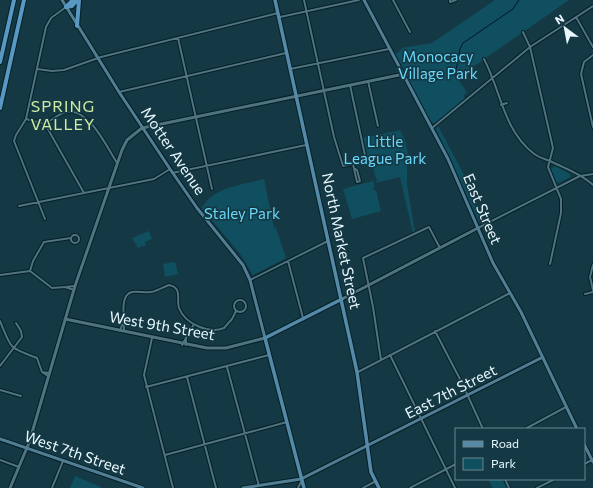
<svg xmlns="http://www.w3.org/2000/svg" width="593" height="488" viewBox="0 0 593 488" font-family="Commissioner,sans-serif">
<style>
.green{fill:#104f60}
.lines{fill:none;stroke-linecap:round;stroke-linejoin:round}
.stream{stroke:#00153b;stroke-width:1}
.minor-casing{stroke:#041f27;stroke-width:4}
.tertiary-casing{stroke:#041f27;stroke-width:5}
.secondary-casing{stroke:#041f27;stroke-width:5}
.primary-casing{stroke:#041f27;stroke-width:5.5}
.motorway-casing{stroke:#041f27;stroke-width:6}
.minor{stroke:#4f7380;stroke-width:2}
.tertiary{stroke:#4f7380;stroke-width:3}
.secondary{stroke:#527e94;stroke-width:3}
.primary{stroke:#5489a8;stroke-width:3.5}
.motorway{stroke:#5898c3;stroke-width:4}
.labels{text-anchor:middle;stroke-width:3.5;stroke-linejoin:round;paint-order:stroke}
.park-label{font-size:15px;fill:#6ad7f9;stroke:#153944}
.street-label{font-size:15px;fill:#e8f8fe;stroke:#153944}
.neighbourhood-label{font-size:16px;letter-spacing:1px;fill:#cdeba2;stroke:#153944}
</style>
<rect width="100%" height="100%" fill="#153944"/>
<path class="green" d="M 495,0 L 569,0 L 457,78 L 467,92 L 463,96 L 467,100 L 437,124 L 431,122 L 393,54 L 398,53 L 402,48 L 432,43 Z
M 438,126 L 462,171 L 482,221 L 479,222 L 436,129 Z
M 400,130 L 405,140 L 408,154 L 413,156 L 414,160 L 407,166 L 407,185 L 415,232 L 413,233 L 400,177 L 375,183 L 377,181 L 371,161 L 368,160 L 363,138 Z
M 555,166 L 570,174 L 570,177 L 559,183 L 556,182 L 551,169 Z
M 264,179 L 274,228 L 276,228 L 286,258 L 253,275 L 241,255 L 202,208 C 213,187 242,185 264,179 Z
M 373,181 L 375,186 L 373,187 L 374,191 L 376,190 L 381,211 L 352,219 L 343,189 Z
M 149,231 L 152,239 L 145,242 L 146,245 L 138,248 L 132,238 Z
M 175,262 L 178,274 L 165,277 L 163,264 Z
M 75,476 L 101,487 L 100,488 L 70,488 Z
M 488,479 L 502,479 L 507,488 L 493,488 Z"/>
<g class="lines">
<path class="stream" d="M 455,76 L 460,49 L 463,43 L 513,9 L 519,0"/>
<g class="minor-casing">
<path id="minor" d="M 304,0 L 334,137 L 343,166 L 353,164 L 366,160 L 350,85
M 393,0 L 410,32
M 450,0 L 450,2 L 456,0
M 280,17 L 359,0
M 576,17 L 593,47
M 523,32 L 530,47 L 553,148 L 548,167 L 561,199 L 561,213 L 550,264
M 178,38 L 212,189
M 593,55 L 584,62 L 581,74 L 593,127
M 484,59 C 501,91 503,129 533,153 C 538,157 544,159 550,161 C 564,168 582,174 593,185
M 37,69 L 52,71 L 64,70 L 101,57 L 278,13
M 290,69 L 389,49
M 368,81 L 378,126
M 119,92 L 286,53
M 501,105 L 507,103
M 26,119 L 45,124 C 52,120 59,113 67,112 C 89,108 107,147 117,163
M 45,124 L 84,193
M 432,128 L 530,47 L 593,6
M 353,164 L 357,182 L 360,181 L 357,170 L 355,169
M 172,173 L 306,145
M 19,206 L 154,179 L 170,169
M 45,219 L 14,141 L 16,135 L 26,119 L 46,27 L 51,18 L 66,7
M 478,228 L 580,176 L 593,174
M71 239a4 4 0 1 1 8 0a4 4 0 1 1-8 0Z
M 288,261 L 303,318
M 593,265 L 590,277 L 593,290
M 30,271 L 33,261 L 44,242 L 71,238
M 0,275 L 30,271 L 52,288 L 65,287
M 250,280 L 328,241
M 74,290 L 65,287 L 74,286
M 585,294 L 593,292
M234 306a6 6 0 1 1 12 0a6 6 0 1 1-12 0Z
M 0,321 C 12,350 8,347 37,358 L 42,372
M 124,324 C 124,315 120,295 132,292 C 138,291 145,293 151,292 C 157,291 163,287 169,285 C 183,288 176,299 179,308 C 185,324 209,334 224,328 L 232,319 L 236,311
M 120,331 L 122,325 L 124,324 L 124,330
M 435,331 L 462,383 L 483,429
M 186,337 L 186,345
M 152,338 L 144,375 L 173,488
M 182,345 L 194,324
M 390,355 L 455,488
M 381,360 L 373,307 L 363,258 L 429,227 L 440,248
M 0,366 L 22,337 L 21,331 L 16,323
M 227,367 L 259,486
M 358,372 L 510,293
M 48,376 L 42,372 L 49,373
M 187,377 L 216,488
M 146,387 L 269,355
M 0,390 L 21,396
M 525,429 L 566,407
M 165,455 L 287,422
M 0,460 L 19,467
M 584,464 L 592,460
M 505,479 L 509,488
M 52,488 L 63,461
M 298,488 L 301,482
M 363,488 L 376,481
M 410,488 L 456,464
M 537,488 L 555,479"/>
</g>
<g class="tertiary-casing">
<path id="tertiary" d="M 342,299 L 478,228
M 65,319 L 207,348 L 226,348 L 265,338
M 10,488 L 29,443 L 75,286 L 122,150 L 127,140 L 142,128 L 404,74"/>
</g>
<g class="secondary-casing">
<path id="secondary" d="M 62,0 L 119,92 L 170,169 L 197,208 L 243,265 L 250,280 L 265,338
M 364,0 L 448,159 L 493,263 L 521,312 L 577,429
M 0,439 L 143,488
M 584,444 L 593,462
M 243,488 L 301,479 L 543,357"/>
</g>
<g class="primary-casing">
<path id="primary" d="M 275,0 L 357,372 L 371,472 L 379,488
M 304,488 L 265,338 L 342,299"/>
</g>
<g class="motorway-casing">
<path id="motorway" d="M 66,7 L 72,6 L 77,0
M 66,7 L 73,0
M 77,26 L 79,0
M 0,62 L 14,0
M 0,108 L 24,0"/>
</g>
<use href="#minor" class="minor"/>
<use href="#tertiary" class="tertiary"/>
<use href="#secondary" class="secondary"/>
<use href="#primary" class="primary"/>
<use href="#motorway" class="motorway"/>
</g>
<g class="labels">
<g class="park-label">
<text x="438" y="62">Monocacy<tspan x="438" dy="17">Village Park</tspan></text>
<text x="385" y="147">Little<tspan x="385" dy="17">League Park</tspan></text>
<text x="242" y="219">Staley Park</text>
</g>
<g class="street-label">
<text transform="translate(173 151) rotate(56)" y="5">Motter Avenue</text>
<text transform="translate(482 209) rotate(67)" y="5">East Street</text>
<text transform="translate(341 241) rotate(78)" y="5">North Market Street</text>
<text transform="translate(162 326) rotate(10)" y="5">West 9th Street</text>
<text transform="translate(451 392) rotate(-27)" y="5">East 7th Street</text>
<text transform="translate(75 453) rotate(19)" y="5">West 7th Street</text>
</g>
<g class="neighbourhood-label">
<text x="63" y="112">SPRING<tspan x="63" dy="18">VALLEY</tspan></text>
</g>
</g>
<rect x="455" y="428" width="130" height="52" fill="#153944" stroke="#69858e"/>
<rect x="463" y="441" width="20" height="6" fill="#5489a8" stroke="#69858e"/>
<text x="491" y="448" font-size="12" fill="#e8f8fe">Road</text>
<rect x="463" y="458" width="20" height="12" fill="#104f60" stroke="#69858e"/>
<text x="491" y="468" font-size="12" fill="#e8f8fe">Park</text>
<g transform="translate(565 28) rotate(328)" stroke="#153944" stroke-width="3" paint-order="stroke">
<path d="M0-3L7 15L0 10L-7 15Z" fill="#e8f8fe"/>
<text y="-6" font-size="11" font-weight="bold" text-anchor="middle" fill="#e8f8fe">N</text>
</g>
</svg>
